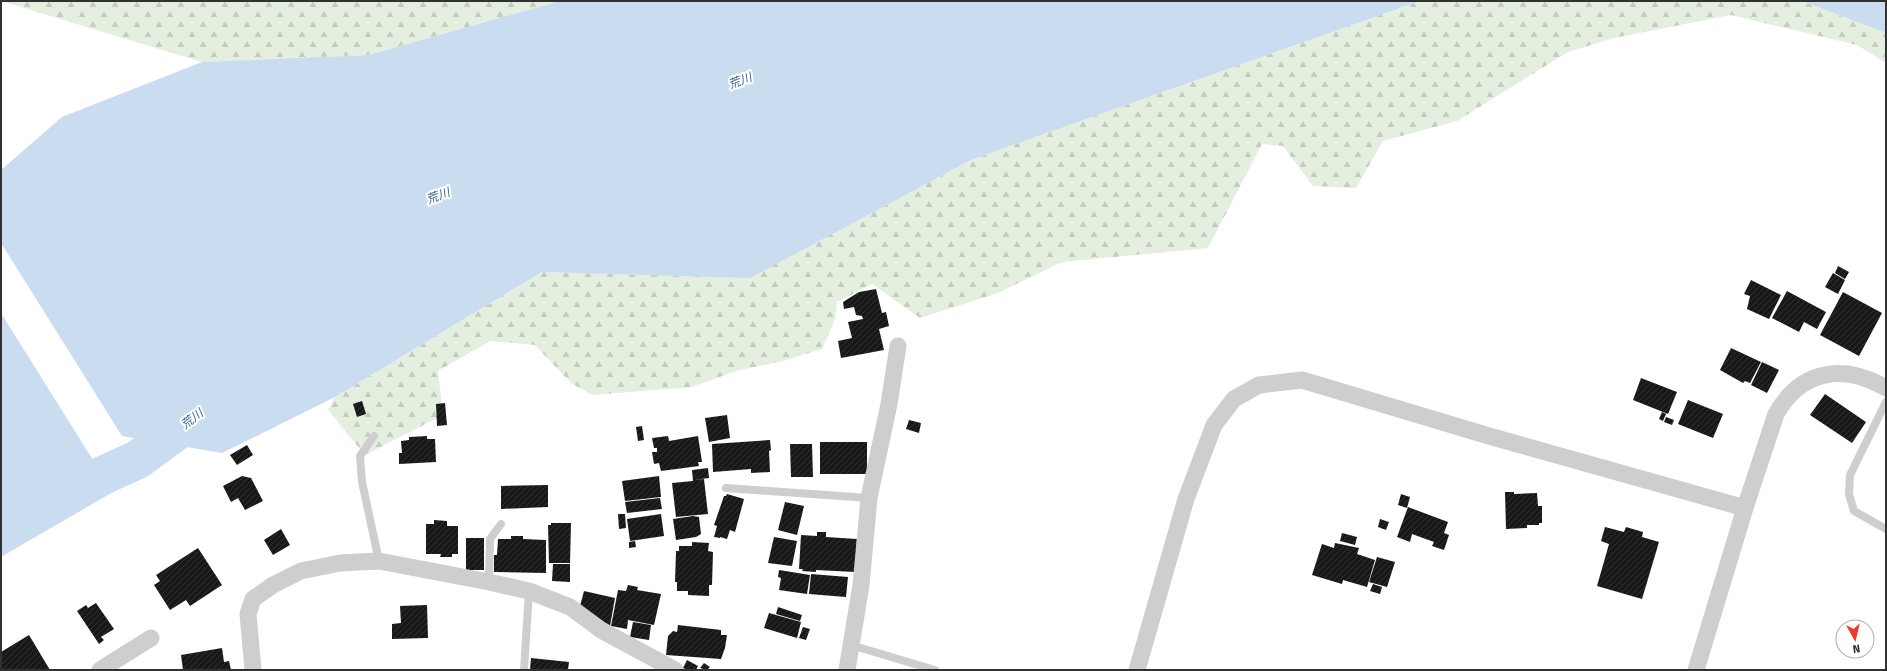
<svg xmlns="http://www.w3.org/2000/svg" width="1887" height="671" viewBox="0 0 1887 671" font-family="'Fira Sans','Noto Sans JP',sans-serif">
<style>
.forest{fill:url(#forest-firs)}
.water{fill:#cadcef}
.lines{fill:none;stroke-linecap:round;stroke-linejoin:round}
.river{stroke:#cadcef;stroke-width:39}
.building{fill:url(#building-hatch)}
.lane{stroke:#cecece;stroke-width:8}
.street{stroke:#cecece;stroke-width:17}
.labels{text-anchor:middle;stroke-width:4;stroke-linejoin:round;paint-order:stroke}
.water-label{font-size:12px;font-style:italic;fill:#38679a;stroke:#fff}
</style>
<defs>
<pattern id="forest-firs" width="22" height="20" patternUnits="userSpaceOnUse"><rect width="22" height="20" fill="#e5efdf"/><path d="M5 1l3.5 6h-7zM16 11l3.5 6h-7z" fill="#c5cdc0"/></pattern>
<pattern id="building-hatch" width="6" height="6" patternUnits="userSpaceOnUse"><rect width="6" height="6" fill="#181818"/><path d="M-1 1l2-2M0 6l6-6M5 7l2-2" fill="none" stroke="#313131"/></pattern>
</defs>
<rect width="100%" height="100%" fill="#fff"/>
<path class="forest" d="M 1,1 L 560,1 L 368,55 L 202,62 Z
M 1420,1 L 1802,1 L 1886,33 L 1886,63 L 1857,45 L 1731,15 L 1614,38 L 1568,52 L 1457,121 L 1383,141 L 1356,188 L 1313,186 L 1283,146 L 1262,144 L 1208,248 L 1062,262 L 998,293 L 920,318 L 872,284 L 837,302 L 835,319 L 822,349 L 783,361 L 736,371 L 692,387 L 593,395 L 571,383 L 535,345 L 490,341 L 438,371 L 443,415 L 365,455 L 328,410 L 335,397 L 542,272 L 750,277 L 971,160 Z"/>
<path class="water" d="M 560,1 L 1420,1 L 971,160 L 750,278 L 542,272 L 335,397 L 222,453 L 122,436 L 1,243 L 1,170 L 62,117 L 202,62 L 368,55 Z
M 1802,1 L 1886,1 L 1886,33 Z
M 1,313 L 113,492 L 1,557 Z"/>
<g class="lines">
<path class="river" d="M 1,506 L 50,499 L 137,460 L 204,411"/>
</g>
<path class="building" d="M 1838,266 L 1849,272 L 1845,279 L 1835,273 Z
M 1833,273 L 1845,280 L 1838,294 L 1825,287 Z
M 1751,280 L 1781,295 L 1769,319 L 1747,309 L 1750,296 L 1744,294 Z
M 876,289 L 882,313 L 886,312 L 889,326 L 879,329 L 884,350 L 841,358 L 838,341 L 852,338 L 848,322 L 863,319 L 862,316 L 856,315 L 854,307 L 844,309 L 843,302 L 859,292 Z
M 1787,291 L 1826,312 L 1817,329 L 1804,322 L 1799,332 L 1772,318 Z
M 1843,292 L 1882,313 L 1859,356 L 1820,335 Z
M 1731,348 L 1761,362 L 1750,383 L 1745,381 L 1743,383 L 1720,370 Z
M 1762,362 L 1779,370 L 1767,393 L 1751,385 Z
M 1641,378 L 1677,392 L 1668,414 L 1633,400 Z
M 1825,394 L 1866,422 L 1852,443 L 1810,415 Z
M 1688,400 L 1723,414 L 1713,438 L 1678,424 Z
M 362,401 L 366,414 L 357,417 L 353,404 Z
M 445,403 L 447,425 L 437,426 L 436,404 Z
M 1662,412 L 1666,414 L 1663,421 L 1659,419 Z
M 727,415 L 730,438 L 709,442 L 705,418 Z
M 1666,417 L 1674,420 L 1672,425 L 1664,422 Z
M 909,420 L 921,423 L 919,433 L 906,429 Z
M 642,426 L 644,440 L 638,441 L 636,427 Z
M 427,436 L 427,439 L 435,439 L 436,462 L 399,464 L 399,453 L 402,453 L 401,441 L 409,440 L 409,437 Z
M 668,436 L 669,441 L 698,436 L 702,462 L 698,462 L 699,466 L 661,471 L 659,463 L 654,464 L 652,452 L 657,452 L 657,448 L 654,448 L 652,438 Z
M 770,440 L 771,450 L 769,451 L 770,472 L 751,473 L 751,469 L 713,472 L 712,444 Z
M 820,442 L 867,442 L 867,474 L 820,474 Z
M 790,444 L 812,444 L 813,477 L 791,477 Z
M 247,445 L 253,455 L 237,465 L 230,455 Z
M 708,468 L 709,478 L 694,480 L 704,479 L 708,514 L 676,517 L 672,483 L 693,481 L 692,470 Z
M 242,476 L 251,478 L 263,501 L 245,510 L 238,498 L 231,502 L 223,486 Z
M 659,476 L 661,497 L 625,501 L 622,481 Z
M 548,485 L 548,507 L 501,509 L 501,486 Z
M 1505,492 L 1514,492 L 1514,494 L 1537,493 L 1538,506 L 1542,506 L 1542,523 L 1539,523 L 1539,525 L 1527,525 L 1527,528 L 1506,529 Z
M 727,494 L 744,499 L 735,532 L 730,530 L 727,539 L 720,537 L 720,538 L 714,537 L 717,526 L 714,525 L 724,496 L 726,496 Z
M 1401,494 L 1410,497 L 1407,508 L 1398,505 Z
M 660,498 L 662,509 L 627,513 L 625,502 Z
M 785,502 L 804,506 L 797,535 L 778,530 Z
M 1408,507 L 1448,522 L 1444,533 L 1449,535 L 1444,550 L 1432,546 L 1434,542 L 1412,534 L 1410,542 L 1397,537 Z
M 618,514 L 625,514 L 626,528 L 619,529 Z
M 661,514 L 664,536 L 630,541 L 627,519 Z
M 693,516 L 699,517 L 701,534 L 696,537 L 676,540 L 673,519 Z
M 1380,519 L 1389,522 L 1386,530 L 1378,527 Z
M 434,520 L 447,521 L 447,526 L 458,526 L 458,554 L 452,554 L 452,557 L 440,557 L 441,554 L 426,554 L 426,524 L 434,524 Z
M 551,523 L 571,523 L 570,563 L 549,563 L 548,525 L 551,525 Z
M 1605,527 L 1624,532 L 1626,527 L 1643,532 L 1642,537 L 1659,542 L 1642,599 L 1597,586 L 1609,544 L 1601,541 Z
M 281,529 L 290,545 L 273,555 L 264,540 Z
M 817,532 L 826,532 L 826,537 L 857,539 L 855,572 L 816,570 L 816,572 L 802,571 L 803,569 L 799,569 L 801,535 L 817,536 Z
M 1342,533 L 1357,537 L 1355,545 L 1340,541 Z
M 511,536 L 523,536 L 523,539 L 546,540 L 546,573 L 494,572 L 494,555 L 497,555 L 498,539 L 511,539 Z
M 774,537 L 797,541 L 792,566 L 768,563 Z
M 466,538 L 484,538 L 484,570 L 466,570 Z
M 635,541 L 636,547 L 629,548 L 629,542 Z
M 692,542 L 709,543 L 708,551 L 713,552 L 712,585 L 709,585 L 709,596 L 688,595 L 688,591 L 677,591 L 677,582 L 675,582 L 676,551 L 679,551 L 679,546 L 692,546 Z
M 1335,543 L 1359,548 L 1357,554 L 1375,560 L 1367,587 L 1343,580 L 1342,584 L 1312,575 L 1322,544 L 1334,548 Z
M 198,548 L 222,585 L 190,606 L 186,600 L 170,610 L 154,585 L 160,581 L 156,575 Z
M 1377,557 L 1395,562 L 1387,587 L 1369,582 Z
M 553,564 L 570,564 L 570,582 L 552,581 Z
M 779,570 L 810,575 L 807,594 L 779,590 L 781,578 L 778,577 Z
M 811,574 L 848,577 L 846,597 L 809,594 Z
M 1373,584 L 1382,587 L 1380,594 L 1370,591 Z
M 628,585 L 638,587 L 637,590 L 661,594 L 654,625 L 628,620 L 627,629 L 611,626 L 618,590 L 626,591 Z
M 584,591 L 615,598 L 610,626 L 580,606 Z
M 96,603 L 114,629 L 101,637 L 104,640 L 99,644 L 77,611 L 86,605 L 88,608 Z
M 427,605 L 428,638 L 392,639 L 392,624 L 401,623 L 400,606 Z
M 778,607 L 802,615 L 800,621 L 776,614 Z
M 769,613 L 801,622 L 797,638 L 764,628 Z
M 633,622 L 651,625 L 649,640 L 630,637 Z
M 678,625 L 721,630 L 721,635 L 727,635 L 725,648 L 721,659 L 666,655 L 668,636 L 673,631 L 677,632 Z
M 803,627 L 810,629 L 806,640 L 799,638 Z
M 29,635 L 50,670 L 1,670 L 1,652 Z
M 222,648 L 224,662 L 229,661 L 231,670 L 183,670 L 181,655 Z
M 531,658 L 569,662 L 568,670 L 530,670 Z
M 687,660 L 698,666 L 696,670 L 688,670 L 683,668 Z
M 704,663 L 710,667 L 707,670 L 700,668 Z"/>
<g class="lines">
<path class="lane" d="M 1886,402 L 1850,475 L 1849,494 L 1854,511 L 1886,529
M 374,436 L 360,456 L 362,482 L 379,561
M 726,488 L 869,498
M 489,582 L 490,539 L 501,524
M 851,645 L 935,670
M 524,670 L 529,591"/>
<path class="street" d="M 100,670 L 151,638
M 253,670 L 248,614 L 253,599 L 273,585 L 301,571 L 340,563 L 379,561 L 489,582 L 529,591 L 570,607 L 601,630 L 675,670
M 847,670 L 861,585 L 869,498 L 889,404 L 898,346
M 1137,670 L 1186,499 L 1214,425 L 1234,399 L 1259,385 L 1302,380 L 1489,436 L 1745,508
M 1696,670 L 1745,508 L 1776,414 C 1801,370 1843,363 1886,388"/>
</g>
<g class="labels">
<g class="water-label">
<text transform="translate(740 81) rotate(-21)" y="4">荒川</text>
<text transform="translate(438 196) rotate(-21)" y="4">荒川</text>
<text transform="translate(192 419) rotate(-38)" y="4">荒川</text>
</g>
</g>
<rect width="1887" height="671" fill="none" stroke="#313131" stroke-width="4"/>
<g transform="translate(1855 639) rotate(172)"><circle r="19" fill="#ffffff" stroke="#adadad"/>
<path d="M0-3L7 15L0 10L-7 15Z" fill="#f1372b"/>
<text y="-6" font-size="11" font-weight="bold" text-anchor="middle" fill="#313131">N</text>
</g>
</svg>
